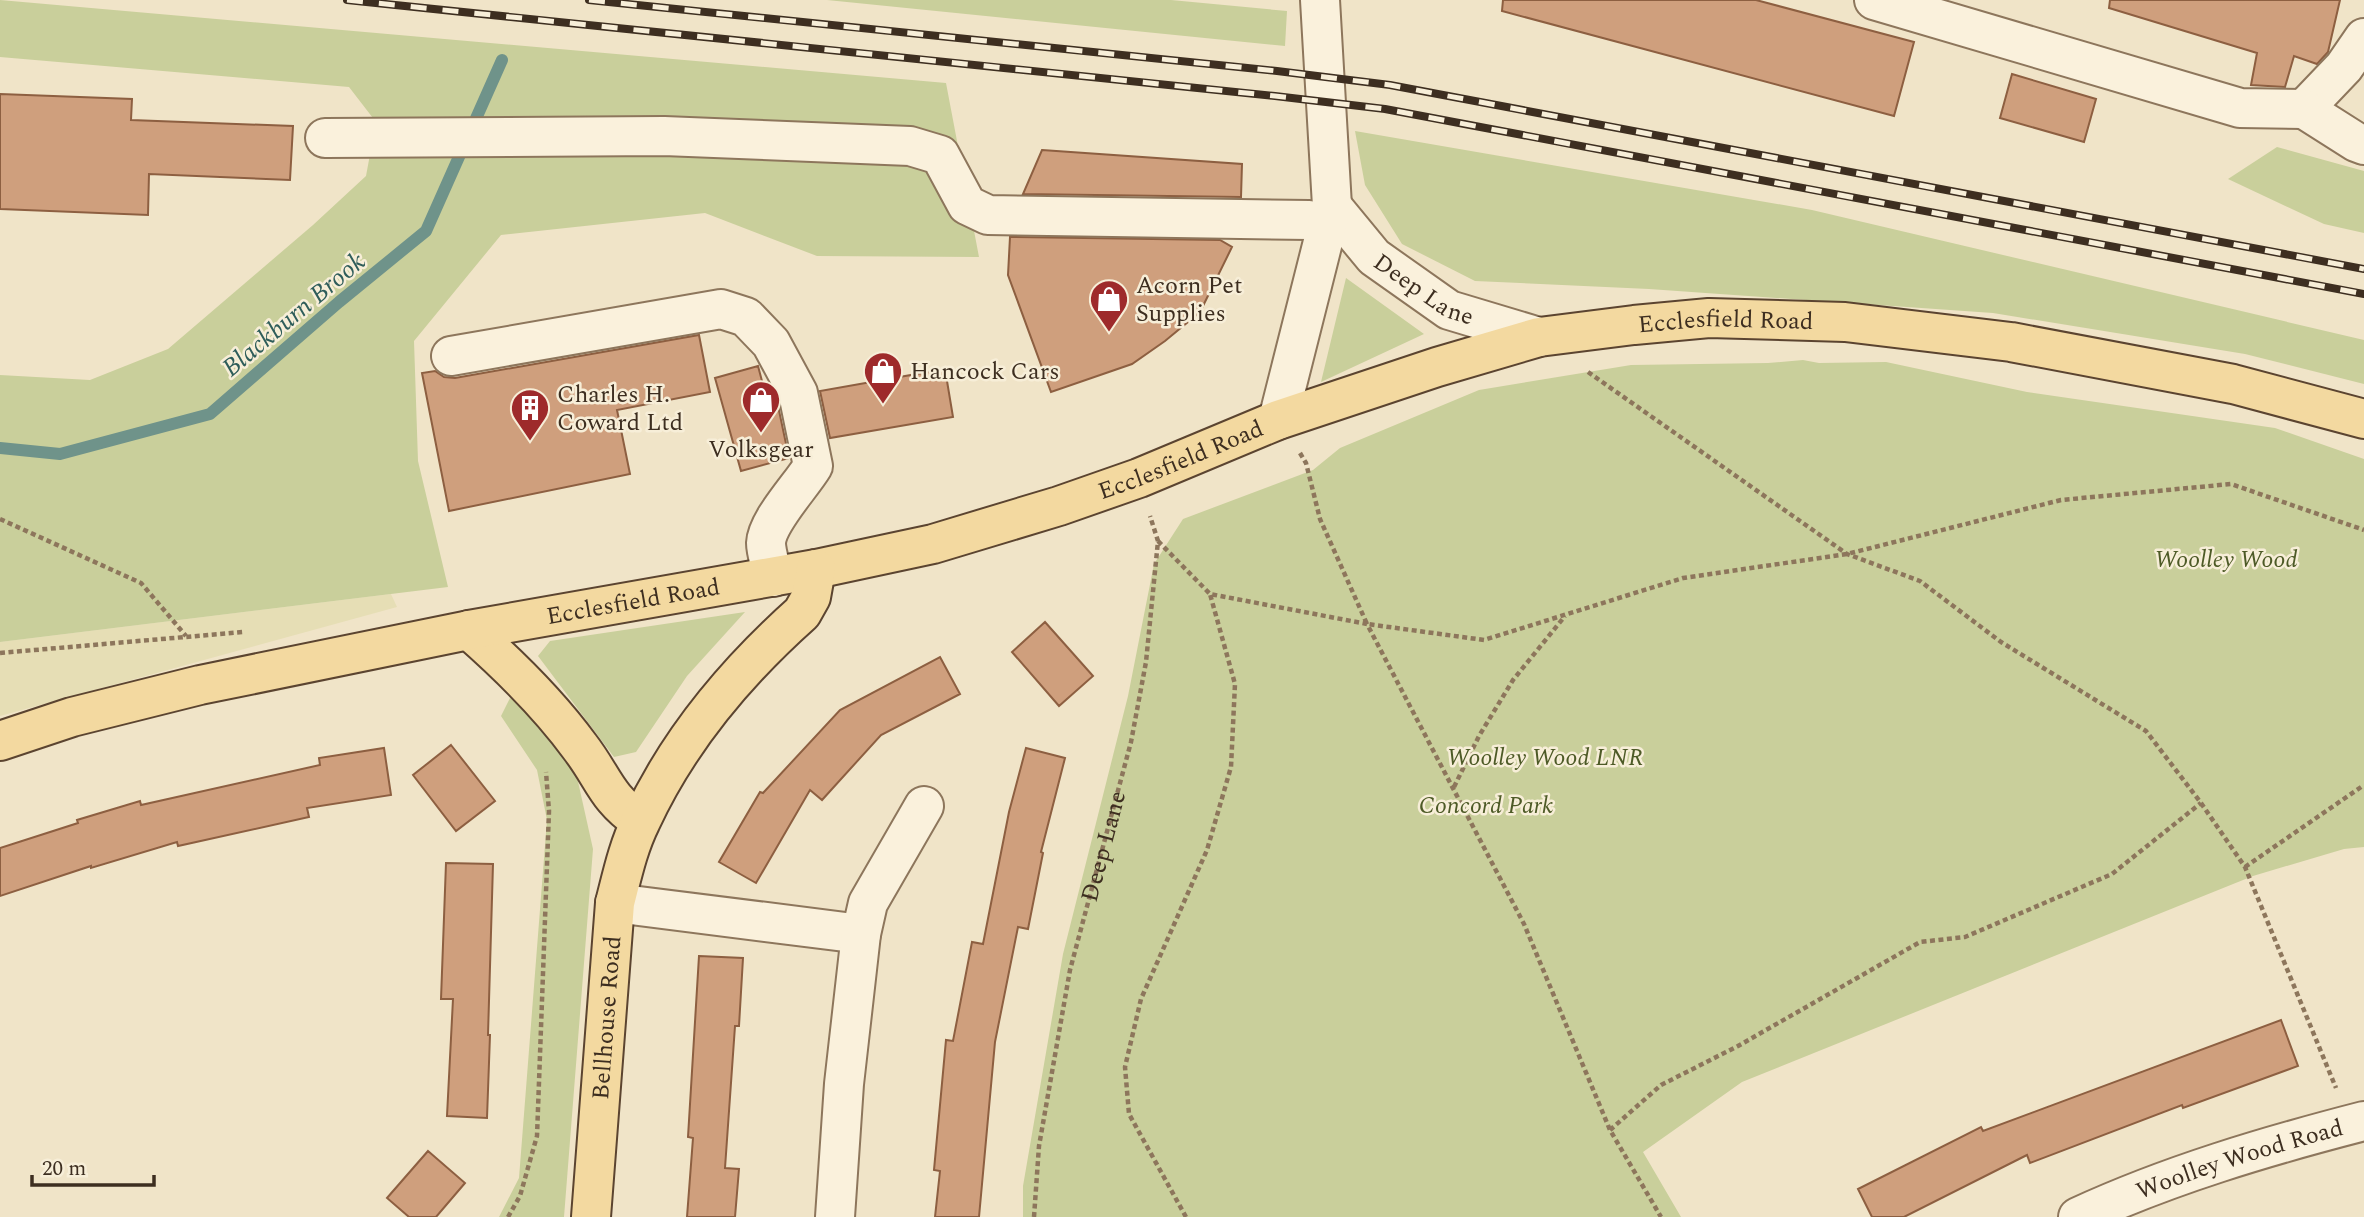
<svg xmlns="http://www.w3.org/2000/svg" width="2364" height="1217" viewBox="0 0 2364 1217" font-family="Spectral,serif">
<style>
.farmland{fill:#e6deb5}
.green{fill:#c9cf9b}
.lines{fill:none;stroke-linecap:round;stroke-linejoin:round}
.stream{stroke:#6f938a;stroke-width:12}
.building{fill:#cf9f7d;stroke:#8d5f41;stroke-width:2}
.minor-casing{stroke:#8d765c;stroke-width:42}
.major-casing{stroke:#5b4430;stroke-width:42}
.path{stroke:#8d765c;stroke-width:4.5;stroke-dasharray:5 3.5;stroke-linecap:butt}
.minor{stroke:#faf1dc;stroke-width:38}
.major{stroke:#f3d9a0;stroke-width:38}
.rail-casing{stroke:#3d2e20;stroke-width:8}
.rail{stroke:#f7eed8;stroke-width:5;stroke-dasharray:16;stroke-linecap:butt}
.labels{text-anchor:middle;stroke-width:5;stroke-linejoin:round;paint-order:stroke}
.poi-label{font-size:24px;fill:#3d2e20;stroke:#f7eed8;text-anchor:start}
.street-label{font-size:24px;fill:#3d2e20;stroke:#f7eed8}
.park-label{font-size:24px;font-style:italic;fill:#4d5a26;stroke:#f7eed8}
.water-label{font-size:26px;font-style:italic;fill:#2f5d5a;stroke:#f7eed8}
</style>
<rect width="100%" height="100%" fill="#f0e4c8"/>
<path class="farmland" d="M 391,594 L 397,607 L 0,716 L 0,642 Z"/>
<path class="green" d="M 0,0 L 946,83 L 979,257 L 817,256 L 705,213 L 501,235 L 414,341 L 418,461 L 448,587 L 0,642 L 0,375 L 90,380 L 168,349 L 313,225 L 366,176 L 376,122 L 349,87 L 0,57 Z
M 827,0 L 1171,0 L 1287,11 L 1285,46 Z
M 1355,131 L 1812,210 L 2364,340 L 2364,384 L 2245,354 L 1993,313 L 1649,289 L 1475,281 L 1402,244 L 1365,185 Z
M 2277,147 L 2364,171 L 2364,233 L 2324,224 L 2228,179 Z
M 1346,278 L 1424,334 L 1321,382 Z
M 1803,360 L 1819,363 L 1886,362 L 2027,392 L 2275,428 L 2364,459 L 2364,847 L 2344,849 L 2253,876 L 1742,1082 L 1643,1152 L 1681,1217 L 1023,1217 L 1023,1186 L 1063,954 L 1128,696 L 1154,564 L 1183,519 L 1313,470 L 1340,448 L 1479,390 L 1631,365 L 1768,363 Z
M 745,612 L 687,676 L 636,752 L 614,757 L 538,656 L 550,641 Z
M 510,698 L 525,705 L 575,768 L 593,849 L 564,1217 L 499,1217 L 519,1178 L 547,820 L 537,770 L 501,716 Z"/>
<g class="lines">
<path class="stream" d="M 0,448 L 60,454 L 210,414 L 339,302 L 426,231 L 502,60"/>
</g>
<path class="building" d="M 1503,0 L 1756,0 L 1914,42 L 1894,116 L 1502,11 Z
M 2110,0 L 2340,0 L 2328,52 L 2317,64 L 2294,56 L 2285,87 L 2251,85 L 2257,53 L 2109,8 Z
M 2012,74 L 2096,99 L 2084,142 L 2000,118 Z
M 0,94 L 132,99 L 131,120 L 293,126 L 290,180 L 149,174 L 148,215 L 0,209 Z
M 1042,150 L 1242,164 L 1241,197 L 1023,194 Z
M 1010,237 L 1220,240 L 1232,247 L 1200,312 L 1165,341 L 1132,364 L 1051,392 L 1008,275 Z
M 699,335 L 710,392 L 617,410 L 630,474 L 449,511 L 422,373 L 435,371 L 444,377 L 455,378 Z
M 758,366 L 767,400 L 776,398 L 777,401 L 789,458 L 741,471 L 715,378 Z
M 945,369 L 953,417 L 830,438 L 820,391 Z
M 1045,622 L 1093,676 L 1059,706 L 1012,652 Z
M 940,657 L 960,694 L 881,735 L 822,800 L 810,790 L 756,883 L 719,862 L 760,792 L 763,793 L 840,710 Z
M 451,745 L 495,801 L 456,831 L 413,775 Z
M 384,748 L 391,795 L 307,808 L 309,817 L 178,846 L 177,842 L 91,868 L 91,866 L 0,896 L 0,848 L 78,823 L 77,820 L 140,801 L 141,805 L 320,765 L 319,758 Z
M 1026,748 L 1065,758 L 1041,852 L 1043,853 L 1028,929 L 1018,927 L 995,1042 L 979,1217 L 935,1217 L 940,1171 L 934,1170 L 946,1040 L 953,1041 L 972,942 L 983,944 L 1009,812 Z
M 446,863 L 493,864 L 488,1035 L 490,1035 L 487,1118 L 447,1116 L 453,999 L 441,999 Z
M 699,956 L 743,958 L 739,1026 L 735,1026 L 725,1168 L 739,1169 L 735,1217 L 687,1217 L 693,1138 L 688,1137 Z
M 2281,1020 L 2298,1066 L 2183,1108 L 2182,1105 L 2030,1163 L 2027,1155 L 1904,1217 L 1872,1217 L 1858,1189 L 1981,1127 L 1983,1131 Z
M 428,1151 L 465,1183 L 436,1217 L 409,1217 L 387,1198 Z"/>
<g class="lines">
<g class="minor-casing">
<g id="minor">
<path d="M 1874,0 L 2240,108 L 2304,109 L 2344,67 L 2364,38"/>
<path d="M 2304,109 L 2356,142 L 2364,145"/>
<path d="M 325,138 L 664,136 L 910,146 L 940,155 L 967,205 L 988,215 L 1309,220 L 1327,225"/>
<path id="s2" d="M 1332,206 L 1374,257 L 1449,310 L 1539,337"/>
<path d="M 451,356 L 721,309 L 746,317 L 771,343 L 798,393 L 813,466 C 801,486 767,521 766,543 C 766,553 771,566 773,577"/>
<path d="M 1278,420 L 1332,206 L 1320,0"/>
<path d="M 615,903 L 861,934"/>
<path d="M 835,1217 L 844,1084 L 861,934 L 868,903 L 924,806"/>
<path id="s3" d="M 2078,1217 C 2169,1175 2267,1146 2364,1121"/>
</g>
</g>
<g class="major-casing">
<g id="major">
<path d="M 469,630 C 510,666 548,703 580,747 C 604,778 605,797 640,821"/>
<path id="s4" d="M 0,741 L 72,717 L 200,685 L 469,630 L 816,569 L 933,544 L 1059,506 L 1139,478 L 1278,420 L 1437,367 L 1539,337 L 1634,325 L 1709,318 L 1845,322 L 2011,342 L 2233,384 L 2364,419"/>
<path id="s5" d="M 591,1217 L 615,903 C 622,876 628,847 641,821 C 678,741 737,671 802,613 L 811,597 L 816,569"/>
</g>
</g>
<g class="path">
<path d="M 1588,372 L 1847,554 L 1920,581 L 2001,642 L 2146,731 L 2201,803 L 2245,867 L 2336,1088"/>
<path d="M 1300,453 L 1306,463 L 1320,519 L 1367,624 L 1484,640 L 1683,578 L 1847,554 L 2061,500 L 2231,484 L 2364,530"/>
<path d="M 0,519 L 141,583 L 186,636"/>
<path d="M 1158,541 L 1210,594 L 1367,624 L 1524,924 L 1610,1130 L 1661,1217"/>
<path d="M 0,653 L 243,632"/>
<path d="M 1454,787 L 1479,736 L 1513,680 L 1565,616"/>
<path d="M 2245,867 L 2364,785"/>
<path d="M 1610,1130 L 1661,1085 L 1738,1046 L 1920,942 L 1965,937 L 2112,874 L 2201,803"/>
<path d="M 508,1217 L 520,1196 L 537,1136 L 549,811 L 546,772"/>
<path id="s1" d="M 1034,1217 L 1039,1146 L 1070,970 L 1131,742 L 1146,662 L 1158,541 L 1150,516"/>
<path d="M 1186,1217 L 1129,1114 L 1125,1067 L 1141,999 L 1207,850 L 1231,767 L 1235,684 L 1210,594"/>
</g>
<use href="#minor" class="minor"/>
<use href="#major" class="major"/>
<g class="rail-casing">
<path id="rail" d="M 347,0 L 1275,96 L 1385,109 L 2364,294
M 589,0 L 1277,71 L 1390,85 L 2364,269"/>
</g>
<use href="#rail" class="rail"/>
</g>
<defs>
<g id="shop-pin" transform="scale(2.0125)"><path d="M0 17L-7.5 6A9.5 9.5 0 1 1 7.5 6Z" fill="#9e2a2b" stroke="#f7eed8"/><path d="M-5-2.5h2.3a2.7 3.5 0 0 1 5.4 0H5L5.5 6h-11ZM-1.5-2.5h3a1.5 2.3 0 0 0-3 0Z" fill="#fff"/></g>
<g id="building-pin" transform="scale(2.0125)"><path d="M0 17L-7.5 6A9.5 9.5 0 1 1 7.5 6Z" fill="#9e2a2b" stroke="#f7eed8"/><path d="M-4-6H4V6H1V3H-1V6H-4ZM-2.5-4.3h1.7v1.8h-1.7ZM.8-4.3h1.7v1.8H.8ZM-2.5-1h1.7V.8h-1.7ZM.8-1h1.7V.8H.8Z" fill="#fff"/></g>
</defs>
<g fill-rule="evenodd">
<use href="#shop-pin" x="1109" y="299"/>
<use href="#shop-pin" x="883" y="371"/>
<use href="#shop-pin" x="761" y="400"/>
<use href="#building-pin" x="530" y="408"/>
</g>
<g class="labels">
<g class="poi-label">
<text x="1136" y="293">Acorn Pet<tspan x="1136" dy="28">Supplies</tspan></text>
<text x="910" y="379">Hancock Cars</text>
<text x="557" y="402">Charles H.<tspan x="557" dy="28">Coward Ltd</tspan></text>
<text x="761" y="457" text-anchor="middle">Volksgear</text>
</g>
<g class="street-label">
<text dy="8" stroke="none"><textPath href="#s2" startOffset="126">Deep Lane</textPath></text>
<text dy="8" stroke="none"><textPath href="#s4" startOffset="1783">Ecclesfield Road</textPath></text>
<text dy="8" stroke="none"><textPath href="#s4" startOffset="1216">Ecclesfield Road</textPath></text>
<text dy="8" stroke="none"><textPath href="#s4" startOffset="649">Ecclesfield Road</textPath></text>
<text dy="8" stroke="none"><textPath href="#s1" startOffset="378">Deep Lane</textPath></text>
<text dy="8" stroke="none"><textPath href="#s5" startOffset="200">Bellhouse Road</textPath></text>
<text dy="8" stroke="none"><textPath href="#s3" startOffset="172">Woolley Wood Road</textPath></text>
</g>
<g class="park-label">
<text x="2226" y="567">Woolley Wood</text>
<text x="1545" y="765">Woolley Wood LNR</text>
<text x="1486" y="813">Concord Park</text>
</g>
<g class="water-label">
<text transform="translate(293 314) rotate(-40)" y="9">Blackburn Brook</text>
</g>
</g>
<path d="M32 1175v10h122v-10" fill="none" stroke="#3d2e20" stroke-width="3.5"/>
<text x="42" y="1175" font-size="21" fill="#3d2e20" stroke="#f7eed8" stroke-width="5" paint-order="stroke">20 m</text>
</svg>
